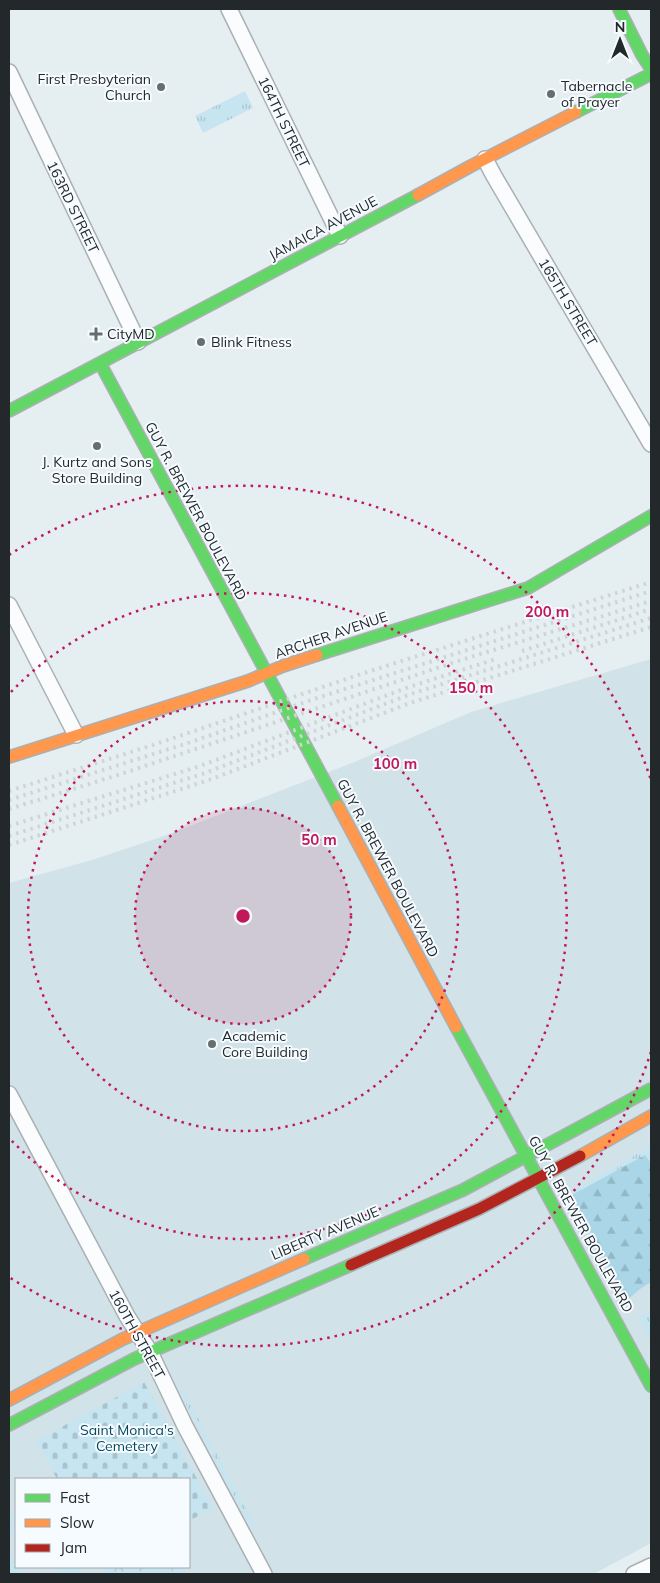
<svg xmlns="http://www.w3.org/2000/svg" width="660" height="1583" viewBox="0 0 660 1583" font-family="Mulish,sans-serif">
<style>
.built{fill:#d1e2e8;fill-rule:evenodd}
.grass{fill:url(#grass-tufts)}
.forest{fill:url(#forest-firs)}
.cemetery{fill:url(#cemetery-stones)}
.park{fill:url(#park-crowns)}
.garden{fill:#c6e5f0}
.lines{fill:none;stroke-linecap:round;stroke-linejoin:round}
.street-casing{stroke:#aab0b3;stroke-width:18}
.fast-casing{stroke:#aab0b3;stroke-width:14}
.slow-casing{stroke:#aab0b3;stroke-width:14}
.jam-casing{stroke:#aab0b3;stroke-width:14}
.street{stroke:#fbfcfd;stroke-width:15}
.fast{stroke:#63d668;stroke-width:11}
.slow{stroke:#ff974d;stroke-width:11}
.jam{stroke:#b3261e;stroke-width:11}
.rail{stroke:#d1d4d5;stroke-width:4;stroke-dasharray:2.5 5;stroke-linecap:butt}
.ring{fill:none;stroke:#c2185b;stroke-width:2.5;stroke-dasharray:2.5 5}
.poi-dot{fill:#676e70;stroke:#f5fbfe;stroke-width:2}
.labels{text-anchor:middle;stroke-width:4;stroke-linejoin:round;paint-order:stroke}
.poi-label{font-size:14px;fill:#23292b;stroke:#f5fbfe;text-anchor:start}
.street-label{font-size:14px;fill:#23292b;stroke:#f5fbfe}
.park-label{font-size:14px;fill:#07495d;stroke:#f5fbfe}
.centre{fill:#c2185b;stroke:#f5fbfe;stroke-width:2.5}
.ring-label{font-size:15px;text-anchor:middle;font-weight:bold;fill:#c2185b;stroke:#f5fbfe;stroke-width:4;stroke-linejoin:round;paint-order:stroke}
</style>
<defs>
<pattern id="grass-tufts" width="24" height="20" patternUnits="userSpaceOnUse" patternTransform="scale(1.25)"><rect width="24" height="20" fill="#c6e5f0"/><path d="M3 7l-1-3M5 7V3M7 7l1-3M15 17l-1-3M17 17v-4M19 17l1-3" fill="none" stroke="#aac4ce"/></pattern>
<pattern id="forest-firs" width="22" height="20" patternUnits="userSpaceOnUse" patternTransform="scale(1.25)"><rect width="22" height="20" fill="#aad6e7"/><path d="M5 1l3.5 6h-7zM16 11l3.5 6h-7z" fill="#92b8c6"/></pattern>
<pattern id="cemetery-stones" width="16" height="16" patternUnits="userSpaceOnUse" patternTransform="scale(1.25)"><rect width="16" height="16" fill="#c6e5f0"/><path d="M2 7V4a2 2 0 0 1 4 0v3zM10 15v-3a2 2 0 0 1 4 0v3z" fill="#aac4ce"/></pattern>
<pattern id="park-crowns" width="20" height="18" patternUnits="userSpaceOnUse" patternTransform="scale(1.25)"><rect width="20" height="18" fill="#c6e5f0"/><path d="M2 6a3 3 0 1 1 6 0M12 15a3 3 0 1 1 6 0" fill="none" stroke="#aac4ce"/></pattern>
</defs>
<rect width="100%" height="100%" fill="#e5eef1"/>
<path class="built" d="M 651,659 L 651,1543 L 594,1574 L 9,1574 L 9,883 L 92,860 L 164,836 L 352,763 L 471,712 ZM 16,1479 L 189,1479 L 189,1567 L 16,1567 Z"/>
<path class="grass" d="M 245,91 L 253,108 L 203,133 L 195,116 Z
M 651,1146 L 651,1163 L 645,1155 L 572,1195 L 571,1192 Z
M 649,1312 L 651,1313 L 651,1344 L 638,1318 Z
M 183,1390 L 256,1527 L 254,1528 L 250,1526 L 179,1391 Z"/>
<path class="forest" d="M 645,1155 L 651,1163 L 651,1282 L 640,1289 L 626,1301 L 572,1195 Z"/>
<path class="cemetery" d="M 144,1382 L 213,1508 L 189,1521 L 189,1479 L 57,1479 L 36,1441 Z"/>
<path class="park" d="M 109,1567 L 179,1567 L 183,1574 L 103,1574 L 101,1571 Z"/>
<path class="garden" d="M 9,1515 L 16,1517 L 16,1535 L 9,1533 Z
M 9,1551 L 21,1574 L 9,1574 Z
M 57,1567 L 79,1567 L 83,1574 L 64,1574 Z
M 144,1567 L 170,1567 L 174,1574 L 148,1574 Z"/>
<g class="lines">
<g class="street-casing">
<path id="street" d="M 229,9 L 340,236
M 9,72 L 138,342
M 485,159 L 494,176 L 651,444
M 9,605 L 76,735
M 9,1094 L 127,1316 L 150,1352 L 185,1426 L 264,1574
M 634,1574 L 651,1566"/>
</g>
<g class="fast-casing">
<path id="fast" d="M 619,9 L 642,55 L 651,69
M 576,112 L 651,74
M 100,363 L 338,806
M 9,411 L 418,195
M 317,655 L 528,588 L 651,516
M 456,1027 L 651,1386
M 304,1259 L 463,1190 L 651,1089
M 9,1425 L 134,1359 L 351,1265"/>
</g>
<g class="slow-casing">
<path id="slow" d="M 418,195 L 471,166 L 576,112
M 9,757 L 248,681 L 283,666 L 317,655
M 338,806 L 456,1027
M 580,1156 L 651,1116
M 9,1400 L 123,1339 L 304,1259"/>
</g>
<g class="jam-casing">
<path id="jam" d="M 351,1265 L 479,1209 L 580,1156"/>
</g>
<use href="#street" class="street"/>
<use href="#fast" class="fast"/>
<use href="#slow" class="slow"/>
<use href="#jam" class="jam"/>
<path class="rail" d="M 522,651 L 651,609
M 9,791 L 153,745 L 361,674 L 651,582
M 9,800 L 191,742 L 317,698 L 651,591
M 9,809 L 124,773 L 455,662 L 651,601
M 9,826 L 200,766 L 409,687 L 496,659
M 9,836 L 205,773 L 411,694 L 651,618
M 9,845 L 209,780 L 410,703 L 651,627"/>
</g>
<circle cx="243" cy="916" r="108" fill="#c2185b" fill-opacity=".12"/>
<g class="ring">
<circle cx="243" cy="916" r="108"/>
<circle cx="243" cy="916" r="215"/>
<path d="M11 692A323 323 0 1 1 11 1140"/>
<path d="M651 1052A430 430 0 0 1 9 1277M9 555A430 430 0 0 1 651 780"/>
</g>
<g class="poi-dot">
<circle cx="161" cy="87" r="5"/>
<circle cx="551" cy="94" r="5"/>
<path d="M93.5 326.5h5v5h5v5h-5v5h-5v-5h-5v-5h5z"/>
<circle cx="201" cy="342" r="5"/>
<circle cx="97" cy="446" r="5"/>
<circle cx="212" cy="1044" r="5"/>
</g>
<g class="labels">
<g class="poi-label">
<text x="151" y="84" text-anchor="end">First Presbyterian<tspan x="151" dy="16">Church</tspan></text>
<text x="561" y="91">Tabernacle<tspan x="561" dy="16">of Prayer</tspan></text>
<text x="107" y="339">CityMD</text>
<text x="211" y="347">Blink Fitness</text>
<text x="97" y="467" text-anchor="middle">J. Kurtz and Sons<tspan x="97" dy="16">Store Building</tspan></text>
<text x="222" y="1041">Academic<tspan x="222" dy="16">Core Building</tspan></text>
</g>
<g class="street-label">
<text transform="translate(284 122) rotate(64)" y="5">164TH STREET</text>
<text transform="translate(73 207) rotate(64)" y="5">163RD STREET</text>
<text transform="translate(323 228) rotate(-28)" y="5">JAMAICA AVENUE</text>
<text transform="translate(568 302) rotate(59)" y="5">165TH STREET</text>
<text transform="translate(196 511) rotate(62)" y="5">GUY R. BREWER BOULEVARD</text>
<text transform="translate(331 635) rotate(-19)" y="5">ARCHER AVENUE</text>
<text transform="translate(388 868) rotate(62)" y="5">GUY R. BREWER BOULEVARD</text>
<text transform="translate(581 1224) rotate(61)" y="5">GUY R. BREWER BOULEVARD</text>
<text transform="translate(325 1233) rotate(-23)" y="5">LIBERTY AVENUE</text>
<text transform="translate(137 1334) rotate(61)" y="5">160TH STREET</text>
</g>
<g class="park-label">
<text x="127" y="1435">Saint Monica's<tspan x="127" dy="16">Cemetery</tspan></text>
</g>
</g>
<circle cx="243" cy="916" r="8" class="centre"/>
<g class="ring-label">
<text x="547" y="617">200 m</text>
<text x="471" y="693">150 m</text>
<text x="395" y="769">100 m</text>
<text x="319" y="845">50 m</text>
</g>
<rect width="660" height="1583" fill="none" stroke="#23292b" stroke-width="20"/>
<rect x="15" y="1478" width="175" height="90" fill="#f5fbfe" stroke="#a1a7aa"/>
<rect x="25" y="1494" width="25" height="8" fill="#63d668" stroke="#a1a7aa"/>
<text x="60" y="1503" font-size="15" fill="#23292b">Fast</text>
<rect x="25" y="1519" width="25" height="8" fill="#ff974d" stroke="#a1a7aa"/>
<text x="60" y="1528" font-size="15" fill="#23292b">Slow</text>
<rect x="25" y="1544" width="25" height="8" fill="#b3261e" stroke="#a1a7aa"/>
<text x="60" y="1553" font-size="15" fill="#23292b">Jam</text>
<g transform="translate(620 40)" stroke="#f5fbfe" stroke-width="4" paint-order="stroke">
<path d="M0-4L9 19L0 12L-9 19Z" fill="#23292b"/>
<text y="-8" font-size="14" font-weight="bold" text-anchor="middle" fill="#23292b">N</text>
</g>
</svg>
